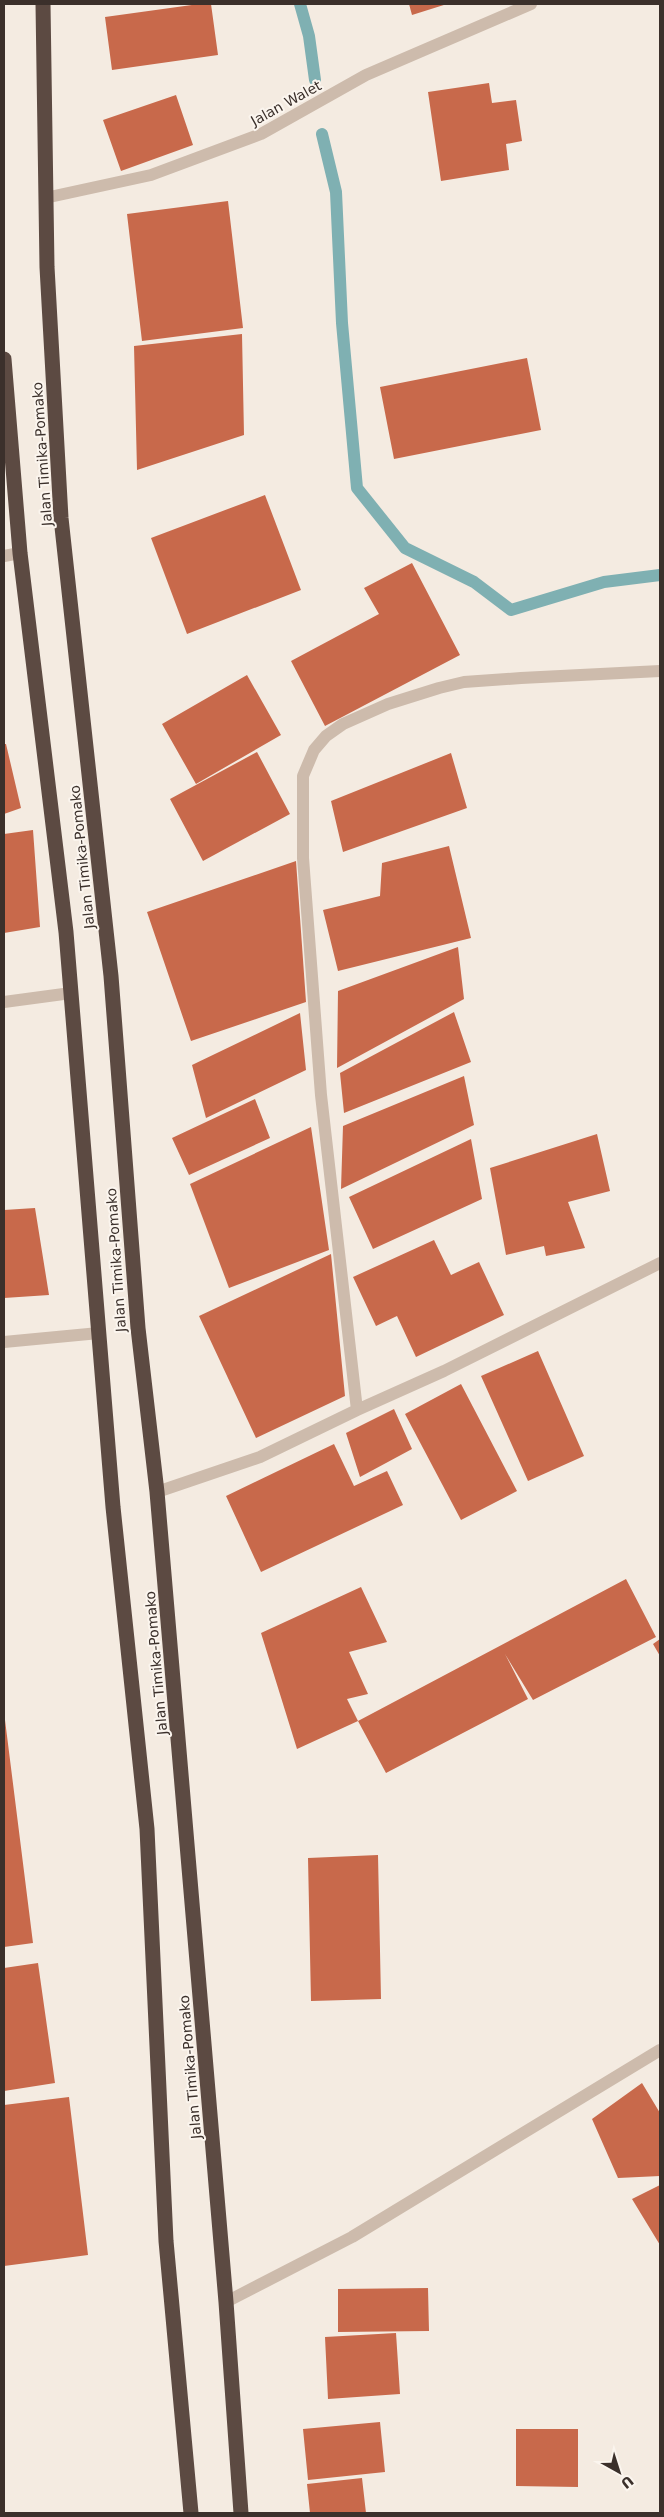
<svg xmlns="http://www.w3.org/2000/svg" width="664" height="2517" viewBox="0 0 664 2517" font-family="'DejaVu Sans',sans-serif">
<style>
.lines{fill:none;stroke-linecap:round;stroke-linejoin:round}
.stream{stroke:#7fb0b2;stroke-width:12}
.building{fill:#c8694b}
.street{stroke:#cdbbac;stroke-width:12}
.highway{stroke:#5c4a42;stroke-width:15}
.labels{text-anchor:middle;stroke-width:4;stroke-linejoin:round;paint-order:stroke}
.street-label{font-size:14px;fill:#3b302b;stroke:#fbf5ee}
</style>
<rect width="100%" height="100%" fill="#f4ebe1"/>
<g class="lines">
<path class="stream" d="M 300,4 L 309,36 L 315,80
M 322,134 L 336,192 L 342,323 L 357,488 L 405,548 L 474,582 L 511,610 L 604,582 L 660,575"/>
</g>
<path class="building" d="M 199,4 L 211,4 L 218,55 L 112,70 L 105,17 Z
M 409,4 L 447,4 L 412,15 Z
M 489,83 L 492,103 L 516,100 L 522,141 L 506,144 L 509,170 L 441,181 L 428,92 Z
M 176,95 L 193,145 L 121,171 L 103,120 Z
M 228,201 L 243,328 L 142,341 L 127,214 Z
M 242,334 L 244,435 L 137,470 L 134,346 Z
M 527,358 L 541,430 L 394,459 L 380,387 Z
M 265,495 L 301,590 L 187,634 L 151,538 Z
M 412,563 L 460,655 L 325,726 L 291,661 L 379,614 L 364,588 Z
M 247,675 L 281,735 L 196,784 L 162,724 Z
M 4,744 L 6,744 L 21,808 L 4,814 Z
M 257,752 L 290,814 L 203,861 L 170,799 Z
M 451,753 L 467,808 L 343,852 L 331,801 Z
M 33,830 L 40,927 L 4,933 L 4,834 Z
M 449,846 L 471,938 L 338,971 L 323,910 L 380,896 L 382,863 Z
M 296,861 L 306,1002 L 191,1041 L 147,912 Z
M 458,947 L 464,999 L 337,1068 L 338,991 Z
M 454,1012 L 471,1062 L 344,1113 L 340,1073 Z
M 300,1013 L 306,1070 L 206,1118 L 192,1065 Z
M 464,1076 L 474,1125 L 341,1189 L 343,1126 Z
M 255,1099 L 270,1138 L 189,1175 L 172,1138 Z
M 311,1127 L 329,1250 L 229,1288 L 190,1184 Z
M 597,1134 L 610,1191 L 568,1202 L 585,1248 L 546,1256 L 544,1246 L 506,1255 L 490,1168 Z
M 471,1139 L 482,1199 L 373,1249 L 349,1197 Z
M 35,1208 L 49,1295 L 4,1298 L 4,1210 Z
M 434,1240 L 451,1275 L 479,1262 L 504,1315 L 416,1357 L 397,1316 L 376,1326 L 353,1277 Z
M 331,1254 L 345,1396 L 256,1438 L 199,1316 Z
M 538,1351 L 584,1456 L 528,1481 L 481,1376 Z
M 461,1384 L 517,1491 L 461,1520 L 405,1414 Z
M 394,1409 L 412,1449 L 360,1477 L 346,1433 Z
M 334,1444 L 354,1486 L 387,1471 L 403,1505 L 261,1572 L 226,1496 Z
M 626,1579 L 656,1637 L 533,1700 L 505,1654 L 528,1699 L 386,1773 L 358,1721 Z
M 361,1587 L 387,1642 L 349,1652 L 368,1694 L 347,1699 L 358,1721 L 297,1749 L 261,1633 Z
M 660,1639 L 660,1656 L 653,1644 Z
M 4,1712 L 33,1943 L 4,1947 Z
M 378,1855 L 381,1999 L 311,2001 L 308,1858 Z
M 38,1963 L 55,2083 L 4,2091 L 4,1968 Z
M 642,2083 L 660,2113 L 660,2176 L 618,2178 L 592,2119 Z
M 69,2097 L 88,2255 L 4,2266 L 4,2105 Z
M 660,2185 L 660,2245 L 632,2199 Z
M 428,2288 L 429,2331 L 338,2332 L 338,2289 Z
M 396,2333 L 400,2394 L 328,2399 L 325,2337 Z
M 380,2422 L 385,2472 L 308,2480 L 303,2429 Z
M 516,2429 L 578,2429 L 578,2487 L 516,2486 Z
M 362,2478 L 366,2513 L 310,2513 L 307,2484 Z"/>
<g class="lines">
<path class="street" d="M 45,198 L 151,175 L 261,134 L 366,75 L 531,4
M 4,556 L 20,553
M 4,1002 L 71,993
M 4,1342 L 99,1333
M 357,1410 L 321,1095 L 303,858 L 303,776 L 314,750 L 326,736 L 343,724 L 388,704 L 439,688 L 464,682 L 521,678 L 660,671
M 157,1492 L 260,1457 L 357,1410 L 444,1371 L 660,1263
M 226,2302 L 352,2237 L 660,2050"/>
<path class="highway" d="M 43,4 L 47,267 L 61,518 L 111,976 L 138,1328 L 157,1492 L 226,2302 L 241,2513
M 4,359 L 20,553 L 66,932 L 113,1507 L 147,1829 L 166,2241 L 191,2513"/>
</g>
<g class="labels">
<g class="street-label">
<text transform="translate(286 103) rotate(-29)" y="5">Jalan Walet</text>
<text transform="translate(42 454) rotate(-94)" y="5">Jalan Timika-Pomako</text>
<text transform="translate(82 857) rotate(-96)" y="5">Jalan Timika-Pomako</text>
<text transform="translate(116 1260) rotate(-94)" y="5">Jalan Timika-Pomako</text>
<text transform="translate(156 1663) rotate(-95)" y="5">Jalan Timika-Pomako</text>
<text transform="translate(190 2067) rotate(-95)" y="5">Jalan Timika-Pomako</text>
</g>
</g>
<rect width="664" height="2517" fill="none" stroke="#3b302b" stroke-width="10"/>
<g transform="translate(619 2472) rotate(141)" stroke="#fbf5ee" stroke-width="4" paint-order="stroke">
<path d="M0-4L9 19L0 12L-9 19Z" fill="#3b302b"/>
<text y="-8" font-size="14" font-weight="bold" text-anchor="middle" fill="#3b302b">U</text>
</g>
</svg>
